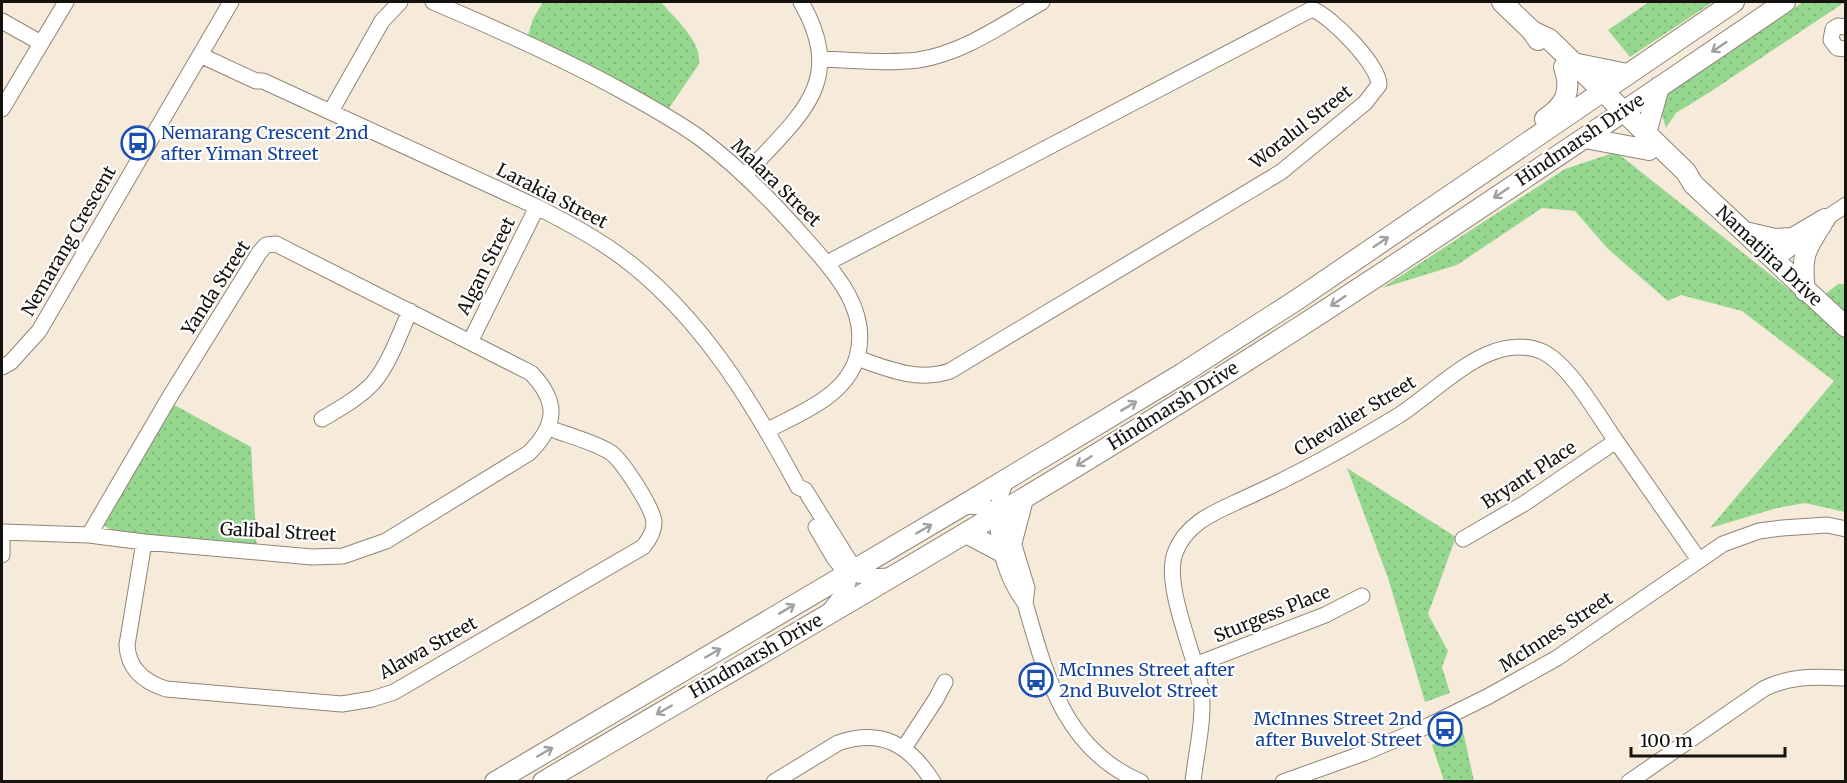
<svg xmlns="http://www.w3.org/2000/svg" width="1847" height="783" viewBox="0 0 1847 783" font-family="Merriweather,serif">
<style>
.grass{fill:url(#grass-dots)}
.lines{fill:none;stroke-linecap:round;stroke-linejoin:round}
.minor-casing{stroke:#908576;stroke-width:17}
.major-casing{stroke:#908576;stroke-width:22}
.minor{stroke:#fff;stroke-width:15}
.major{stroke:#fff;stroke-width:20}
.oneway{stroke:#a2a09e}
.labels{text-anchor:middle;stroke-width:4.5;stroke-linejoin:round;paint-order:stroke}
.street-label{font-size:18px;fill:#16120d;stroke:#fff}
.transit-label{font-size:18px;fill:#164399;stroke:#fff;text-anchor:start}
</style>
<defs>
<pattern id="grass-dots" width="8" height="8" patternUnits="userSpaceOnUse" patternTransform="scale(1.5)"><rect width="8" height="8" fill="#96d78f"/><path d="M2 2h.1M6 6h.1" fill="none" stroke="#81b87a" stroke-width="1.8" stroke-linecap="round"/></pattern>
</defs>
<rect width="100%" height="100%" fill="#f6eada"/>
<path class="grass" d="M 543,2 L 661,2 C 675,19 702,41 699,64 L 665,114 L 526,42 L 533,19 Z
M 1649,2 L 1713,2 L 1630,57 L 1608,30 Z
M 1803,2 L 1845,2 L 1710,92 L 1676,113 L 1666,128 L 1661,112 L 1669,93 Z
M 1616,152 L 1810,306 L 1838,284 L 1845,284 L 1845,512 L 1805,503 L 1777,508 L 1710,528 L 1834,381 L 1742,311 L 1681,295 L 1668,301 L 1608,249 L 1575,211 L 1542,208 L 1457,265 L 1382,288 L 1565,169 Z
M 169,402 L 251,447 L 257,552 L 115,532 L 103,525 Z
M 1347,468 L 1456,537 L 1428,614 L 1448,651 L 1442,667 L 1450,693 L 1425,702 L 1388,578 Z
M 1463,731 L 1474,781 L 1444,781 L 1432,745 Z"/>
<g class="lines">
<g class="minor-casing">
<path id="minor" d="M 433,2 C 497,29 560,57 622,91 C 649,106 675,120 700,138 C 740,168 775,204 808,242 C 836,273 870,312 857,357 C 846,396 800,413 768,430
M 2,21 L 41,43
M 1846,27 L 1838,26 L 1833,29 L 1831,40 L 1837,48 L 1846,49
M 200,55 L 256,81 L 263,81 L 537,207 C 570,224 602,241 631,264 C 705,323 754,405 798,487 L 805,490 L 850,562 L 848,583 L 844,592 L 830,610
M 821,59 C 853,60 886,64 918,60 C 964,53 1003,24 1042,2
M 2,109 L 66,2
M 331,111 L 382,21 L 400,2
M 745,175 C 798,116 848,84 801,2
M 1775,261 L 1825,219 L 1846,205
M 827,263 L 1312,9 C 1331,16 1379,65 1379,85 L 1365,103 L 1281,172 L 950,371 C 918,382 887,369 857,358
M 470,342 L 537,207
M 2,367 L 11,362 L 39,331 L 231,2
M 322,419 C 339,409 359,398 373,383 C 390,363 399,335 410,311
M 1007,479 C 988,516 1001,571 1025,603 C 1046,676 1064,749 1141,782
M 961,508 L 971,506 L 988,508 L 998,514 L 1008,526 L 1027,588 L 1025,603
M 816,527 C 841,568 838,579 891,576
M 2,532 L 89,535 L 144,542 L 312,557 L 343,556 L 386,541 L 529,453 C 557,425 559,402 531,373 L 276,244 L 266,245 L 259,253 L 169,398 L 89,535
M 1463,539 L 1525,503 L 1616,441
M 144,542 L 127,645 C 128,669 144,682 166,689 L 342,704 L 372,699 L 394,692 L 643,547 C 649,540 654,532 654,522 C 653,508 622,460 610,452 C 592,441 569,436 549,428
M 2,555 L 2,532
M 1195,665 L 1325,615 L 1362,596
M 904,748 L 936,699 L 945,682
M 774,782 L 838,743 C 882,728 910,745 933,782
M 1193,782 C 1196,752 1205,719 1201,689 C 1195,654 1163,585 1175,553 C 1186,523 1215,512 1241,500 C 1297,475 1349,446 1401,414 C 1429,395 1462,363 1493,352 C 1508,346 1529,345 1543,352 C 1570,365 1599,417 1616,441 C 1644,481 1671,520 1699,560
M 1283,782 L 1364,753 L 1430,725 L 1487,697 L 1557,658 L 1723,544 L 1759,531 L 1782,528 L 1827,525 L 1846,529
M 1629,782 L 1765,688 C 1793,675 1815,677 1846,678"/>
</g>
<g class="major-casing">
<path id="major" d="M 1502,2 L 1532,31 L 1538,40
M 1532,31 L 1549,39 L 1686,172 L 1693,184 L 1846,327
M 1573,63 L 1627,74
M 1545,119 C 1566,105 1572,91 1564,67
M 1646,133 L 1659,87
M 1585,138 L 1649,150
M 1745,232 L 1775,239 L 1793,238 L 1825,219
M 1805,291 C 1801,257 1804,251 1822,224
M 966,533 L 1002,552
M 1012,541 L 1023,499
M 495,782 L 957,509 L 1183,373 L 1298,299 L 1734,2
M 543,782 C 797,632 1053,486 1301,326 C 1464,221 1624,111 1785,2"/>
</g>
<use href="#minor" class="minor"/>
<use href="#major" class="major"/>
</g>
<defs><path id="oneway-shaft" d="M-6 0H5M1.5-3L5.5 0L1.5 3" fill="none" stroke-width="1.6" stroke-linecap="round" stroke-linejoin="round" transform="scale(1.5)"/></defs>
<g class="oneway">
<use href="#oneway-shaft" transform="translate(1719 47) rotate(146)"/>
<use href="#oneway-shaft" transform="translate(1501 193) rotate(146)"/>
<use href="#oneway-shaft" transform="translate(1381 242) rotate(-34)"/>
<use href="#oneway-shaft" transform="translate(1338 301) rotate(146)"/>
<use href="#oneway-shaft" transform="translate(1129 406) rotate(-31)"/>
<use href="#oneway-shaft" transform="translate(1084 461) rotate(148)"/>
<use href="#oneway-shaft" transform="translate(924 529) rotate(-30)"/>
<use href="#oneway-shaft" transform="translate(787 609) rotate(-31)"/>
<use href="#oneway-shaft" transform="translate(713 653) rotate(-30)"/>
<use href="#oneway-shaft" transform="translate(664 710) rotate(150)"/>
<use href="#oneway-shaft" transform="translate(545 752) rotate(-30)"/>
</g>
<defs>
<g id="bus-ring" transform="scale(1.725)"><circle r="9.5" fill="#fff" stroke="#1a4fb4" stroke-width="1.5"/><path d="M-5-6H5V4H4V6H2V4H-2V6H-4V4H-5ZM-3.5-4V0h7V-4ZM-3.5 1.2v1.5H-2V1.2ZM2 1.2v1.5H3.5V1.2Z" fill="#1a4fb4"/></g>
</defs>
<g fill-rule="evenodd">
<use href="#bus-ring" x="138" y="143"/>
<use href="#bus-ring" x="1036" y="680"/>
<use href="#bus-ring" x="1445" y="729"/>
</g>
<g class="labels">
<g class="street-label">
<text transform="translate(1301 127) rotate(-38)" y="6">Woralul Street</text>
<text transform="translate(1580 140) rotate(-34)" y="6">Hindmarsh Drive</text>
<text transform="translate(776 183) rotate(44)" y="6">Malara Street</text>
<text transform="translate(552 196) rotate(27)" y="6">Larakia Street</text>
<text transform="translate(69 241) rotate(-60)" y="6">Nemarang Crescent</text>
<text transform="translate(1769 256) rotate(43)" y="6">Namatjira Drive</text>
<text transform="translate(486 266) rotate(-63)" y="6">Algan Street</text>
<text transform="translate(216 288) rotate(-57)" y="6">Yanda Street</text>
<text transform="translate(1173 406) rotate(-32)" y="6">Hindmarsh Drive</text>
<text transform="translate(1355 416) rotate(-31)" y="6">Chevalier Street</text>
<text transform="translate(1529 475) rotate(-33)" y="6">Bryant Place</text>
<text transform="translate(278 532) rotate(3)" y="6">Galibal Street</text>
<text transform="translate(1272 614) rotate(-22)" y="6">Sturgess Place</text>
<text transform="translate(1556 632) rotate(-33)" y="6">McInnes Street</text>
<text transform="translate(428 648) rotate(-29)" y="6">Alawa Street</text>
<text transform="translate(756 656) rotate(-30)" y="6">Hindmarsh Drive</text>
</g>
<g class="transit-label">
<text x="161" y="139">Nemarang Crescent 2nd<tspan x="161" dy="21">after Yiman Street</tspan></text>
<text x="1059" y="676">McInnes Street after<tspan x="1059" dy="21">2nd Buvelot Street</tspan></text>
<text x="1422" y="725" text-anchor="end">McInnes Street 2nd<tspan x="1422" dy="21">after Buvelot Street</tspan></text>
</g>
</g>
<rect width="1847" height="783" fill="none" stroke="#16120d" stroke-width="6"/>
<path d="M1631 747v9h154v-9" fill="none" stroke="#16120d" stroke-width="3"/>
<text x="1640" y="747" font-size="18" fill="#16120d" stroke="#ffffff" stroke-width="4.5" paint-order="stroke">100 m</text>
</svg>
